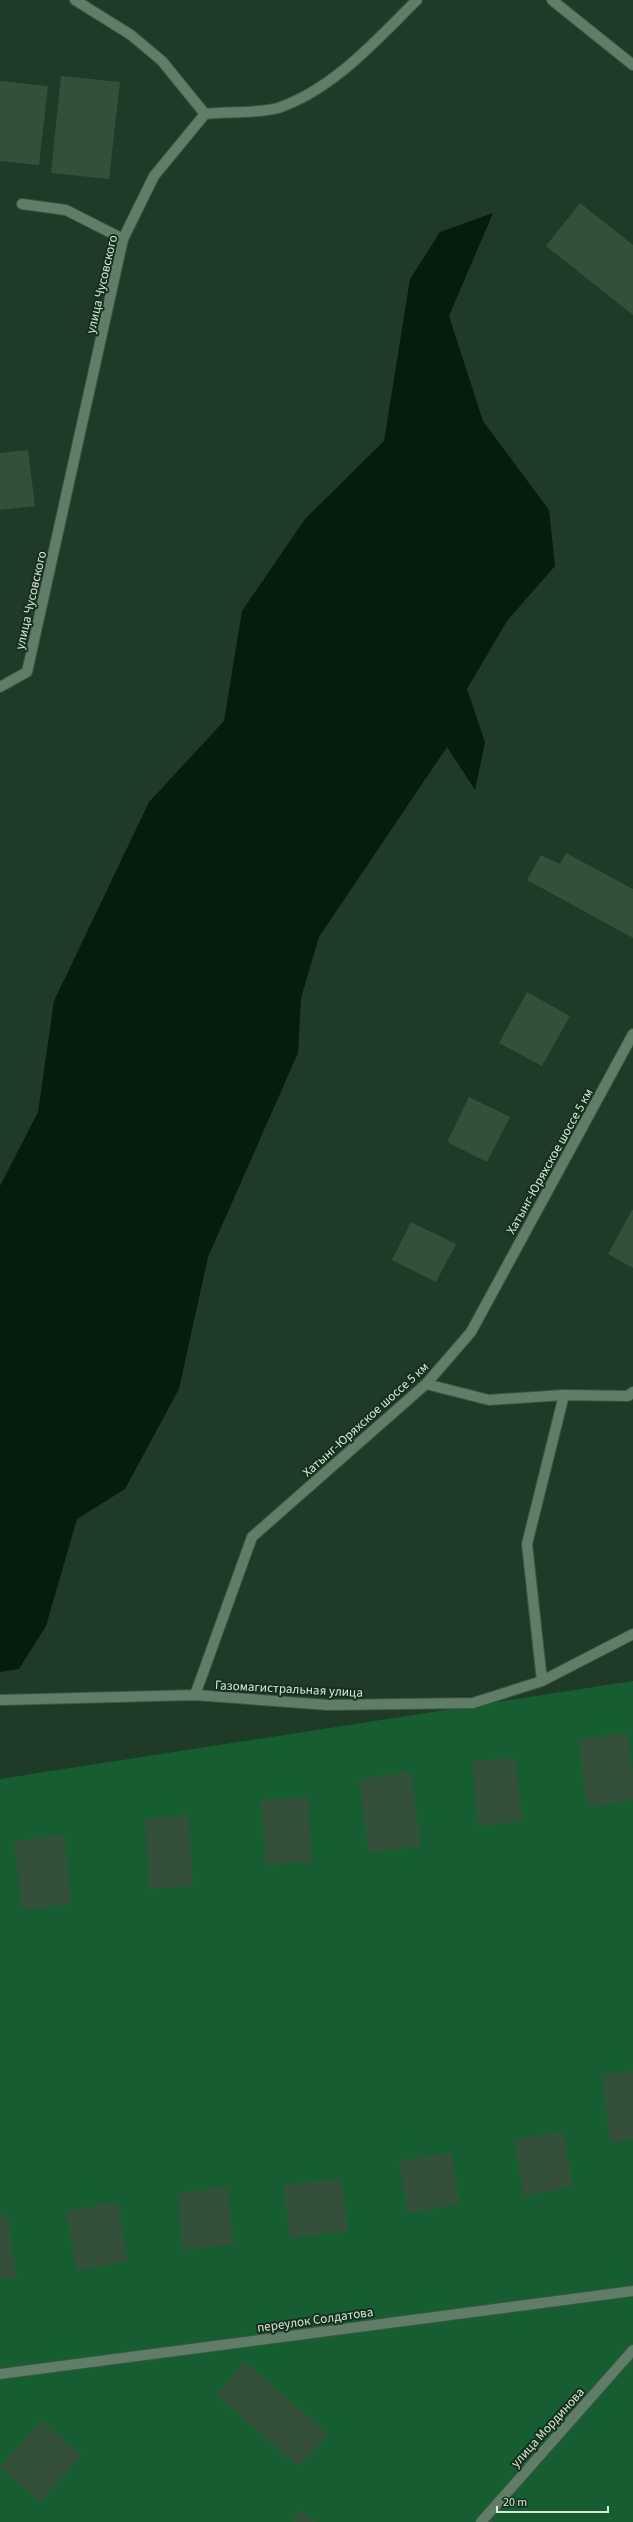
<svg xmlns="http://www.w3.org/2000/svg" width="633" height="2522" viewBox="0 0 633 2522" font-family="'Source Sans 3',sans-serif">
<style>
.green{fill:#165e32}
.water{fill:#061d0d}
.building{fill:#34503b}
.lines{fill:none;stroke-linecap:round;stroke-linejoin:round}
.lane-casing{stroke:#3d5544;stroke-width:12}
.street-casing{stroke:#3d5544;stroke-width:12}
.secondary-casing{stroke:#3d5544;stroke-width:12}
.lane{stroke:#607d67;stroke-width:10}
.street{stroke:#607d67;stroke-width:10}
.secondary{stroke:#607d67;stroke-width:10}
.labels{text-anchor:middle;stroke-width:4;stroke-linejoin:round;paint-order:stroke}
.street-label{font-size:13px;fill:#d8e8db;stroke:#15301d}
</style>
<rect width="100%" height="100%" fill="#1f3b27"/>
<path class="green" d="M 633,1681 L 633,2522 L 0,2522 L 0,1779 Z"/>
<path class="water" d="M 493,213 L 449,316 L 483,421 L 549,510 L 555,566 L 507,621 L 467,689 L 485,742 L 475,790 L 447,747 L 319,937 L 301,998 L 298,1053 L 208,1257 L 179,1389 L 125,1489 L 77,1519 L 46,1626 L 19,1669 L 0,1672 L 0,1186 L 38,1112 L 54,1001 L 149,802 L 224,721 L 242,611 L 305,519 L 384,441 L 410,279 L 440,232 Z"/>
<path class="building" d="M 61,76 L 120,82 L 109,179 L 51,173 Z
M 0,81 L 48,86 L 39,165 L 0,161 Z
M 580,203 L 633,245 L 633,315 L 546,246 Z
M 28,450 L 35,506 L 0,510 L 0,453 Z
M 566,853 L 633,889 L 633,938 L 527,880 L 541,855 L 560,864 Z
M 527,992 L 570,1016 L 542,1066 L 499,1043 Z
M 469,1097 L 510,1117 L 487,1162 L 447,1142 Z
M 632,1210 L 633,1210 L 633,1268 L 608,1254 Z
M 411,1222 L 456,1244 L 436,1282 L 392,1260 Z
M 627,1733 L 633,1775 L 633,1800 L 587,1807 L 578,1739 Z
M 515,1757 L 523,1821 L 479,1826 L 472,1762 Z
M 411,1772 L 421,1846 L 369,1853 L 359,1779 Z
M 308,1797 L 312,1862 L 266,1865 L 261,1800 Z
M 189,1815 L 193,1886 L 149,1889 L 145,1818 Z
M 64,1835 L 72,1904 L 22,1910 L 14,1841 Z
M 633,2071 L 633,2140 L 610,2143 L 602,2074 Z
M 563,2131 L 573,2187 L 524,2196 L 514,2140 Z
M 451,2152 L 460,2204 L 408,2213 L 399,2161 Z
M 342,2178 L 348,2231 L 290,2238 L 283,2185 Z
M 228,2187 L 234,2244 L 183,2250 L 177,2193 Z
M 118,2202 L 128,2261 L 77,2271 L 66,2211 Z
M 7,2214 L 17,2277 L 0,2280 L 0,2215 Z
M 245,2362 L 328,2434 L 299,2467 L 216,2395 Z
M 42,2420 L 81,2455 L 40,2502 L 0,2467 Z
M 301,2510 L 316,2522 L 291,2522 Z"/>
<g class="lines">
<g class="lane-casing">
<path id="lane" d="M 22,204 L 66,210 L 123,239"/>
</g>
<g class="street-casing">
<path id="street" d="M 75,0 L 131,35 L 162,61 L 205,114
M 0,687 L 27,672 L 123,239 L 154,176 L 205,114 C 225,112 262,113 278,108 C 334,89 376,40 417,0
M 426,1384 L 489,1400 L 564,1395
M 542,1681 L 527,1544 L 564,1395 L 628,1396 L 633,1392
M 195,1695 L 252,1537 L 426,1384 L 471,1332 L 633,1034
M 0,1700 L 195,1695 L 328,1705 L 473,1703 L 542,1681 L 633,1634
M 0,2374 L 633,2291
M 481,2522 L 633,2350"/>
</g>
<g class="secondary-casing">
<path id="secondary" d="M 552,0 L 633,65"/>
</g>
<use href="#lane" class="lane"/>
<use href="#street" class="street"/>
<use href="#secondary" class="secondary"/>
</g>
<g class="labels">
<g class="street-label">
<text transform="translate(101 284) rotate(-77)" y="5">улица Чусовского</text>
<text transform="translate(30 600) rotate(-77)" y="5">улица Чусовского</text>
<text transform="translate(549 1161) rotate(-61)" y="5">Хатынг-Юряхское шоссе 5 км</text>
<text transform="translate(365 1419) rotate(-42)" y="5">Хатынг-Юряхское шоссе 5 км</text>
<text transform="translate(289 1688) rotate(3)" y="5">Газомагистральная улица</text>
<text transform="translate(315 2319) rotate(-8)" y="5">переулок Солдатова</text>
<text transform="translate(547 2427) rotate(-48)" y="5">улица Мординова</text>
</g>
</g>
<path d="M497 2506v6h111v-6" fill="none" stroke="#d8e8db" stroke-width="2"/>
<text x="503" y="2506" font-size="12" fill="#d8e8db" stroke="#15301d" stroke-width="3" paint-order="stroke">20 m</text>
</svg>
